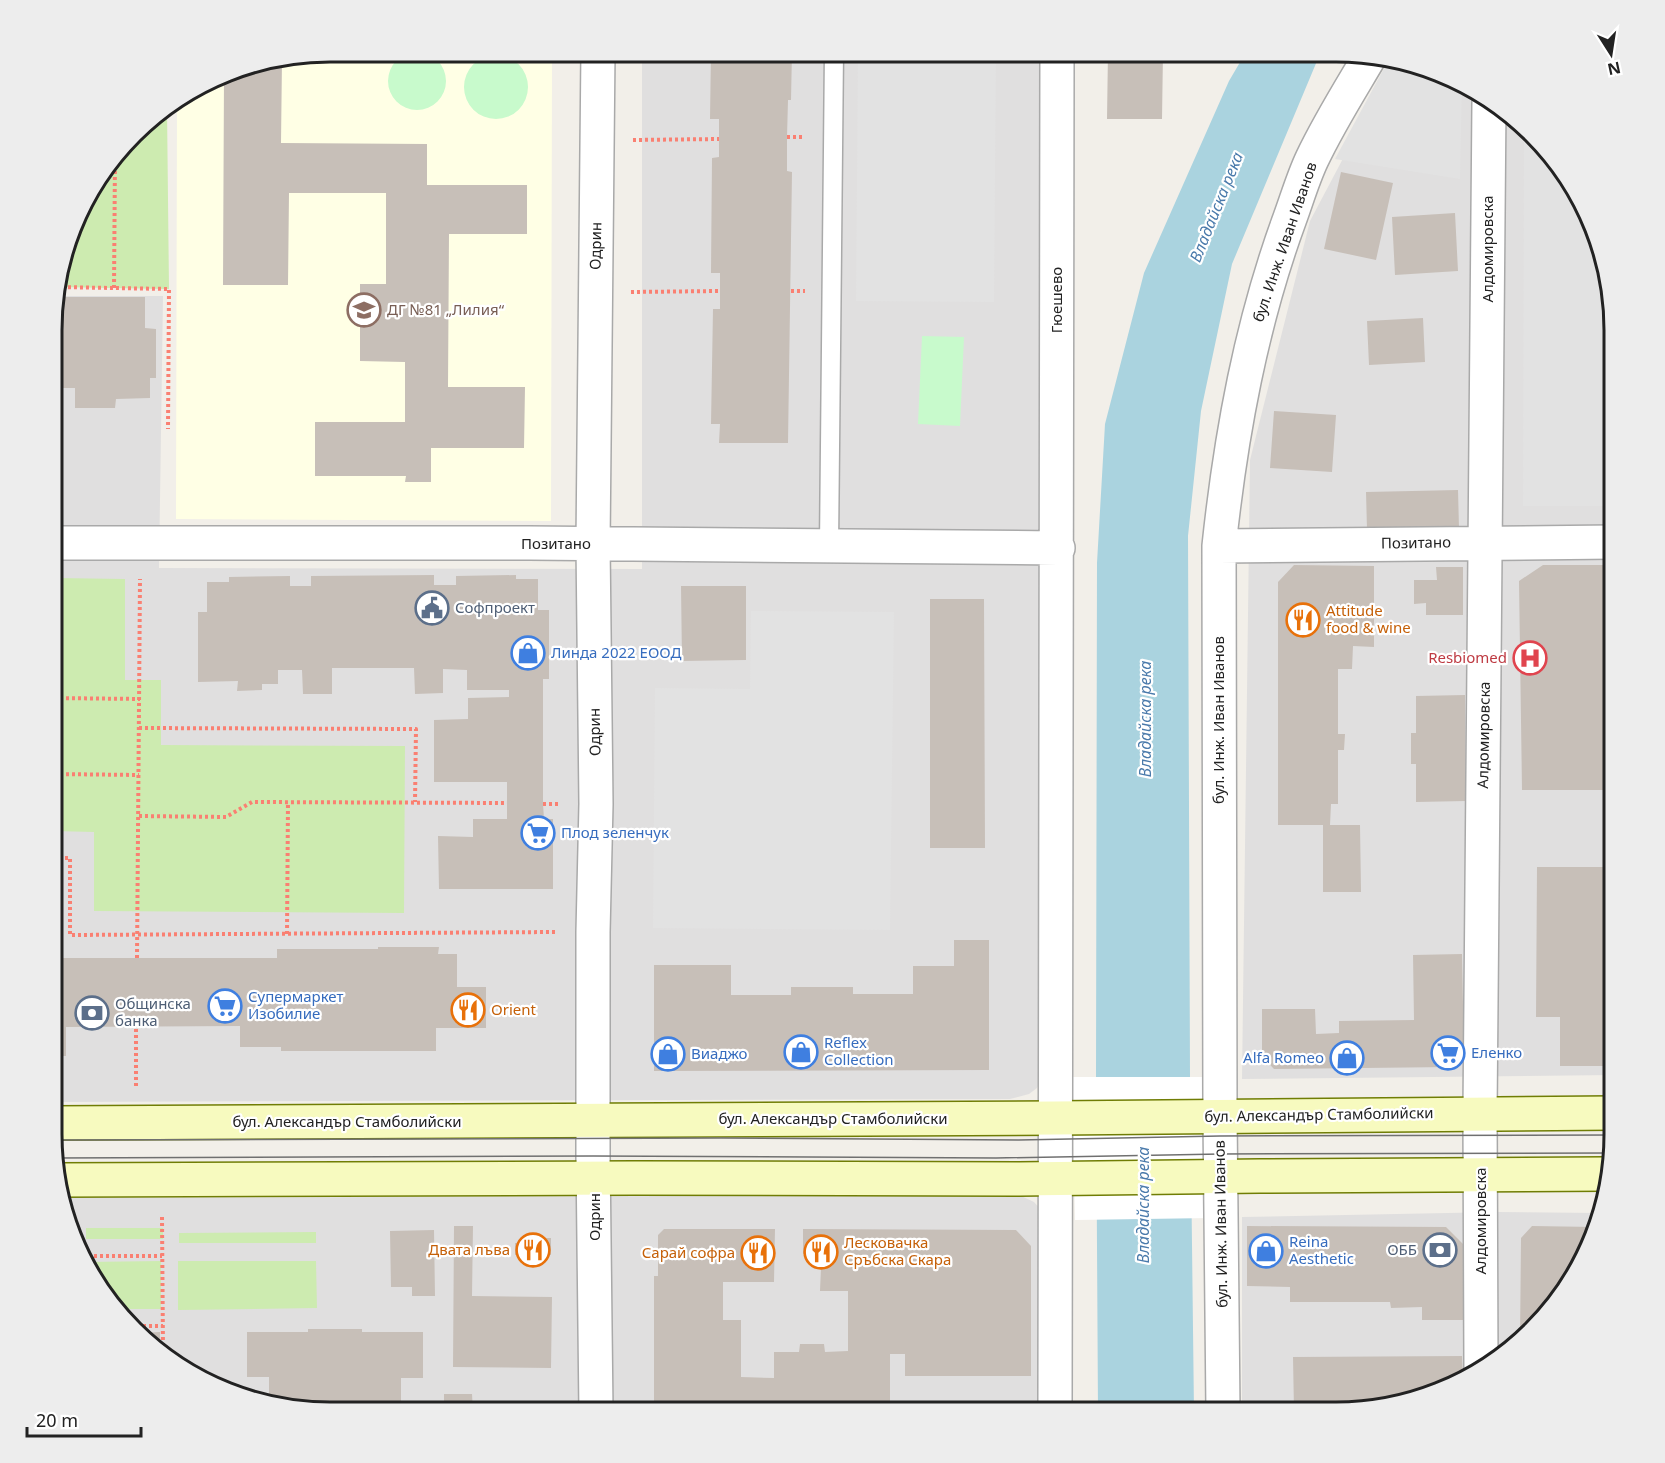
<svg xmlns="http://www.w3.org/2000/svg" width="1665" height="1463" viewBox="0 0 1665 1463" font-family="'Noto Sans',sans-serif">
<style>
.residential{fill:#e0dfdf}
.education{fill:#ffffe5}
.grass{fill:#cdebb0}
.park{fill:#c8facc}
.parking{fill:#e2e2e2}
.water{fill:#aad3df}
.pier{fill:#fff}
.building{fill:#c7bfb8}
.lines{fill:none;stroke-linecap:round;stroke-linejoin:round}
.lane-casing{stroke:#a9a9a9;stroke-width:21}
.street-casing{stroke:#a9a9a9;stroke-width:36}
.secondary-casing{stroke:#707d05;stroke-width:36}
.path{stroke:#fa8072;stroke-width:4;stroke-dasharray:3 3;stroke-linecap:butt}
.lane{stroke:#fff;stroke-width:18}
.street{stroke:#fff;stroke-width:33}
.secondary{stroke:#f7fabf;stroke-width:33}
.tram{stroke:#707070;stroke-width:1.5}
.labels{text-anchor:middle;stroke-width:4.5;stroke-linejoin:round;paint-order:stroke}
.street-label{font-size:15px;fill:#222;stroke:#fff}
.education-label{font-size:15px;fill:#785e54;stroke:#fff;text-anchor:start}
.service-label{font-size:15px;fill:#4e5e75;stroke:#fff;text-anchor:start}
.food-label{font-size:15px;fill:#c56008;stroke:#fff;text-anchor:start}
.shop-label{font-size:15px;fill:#366cbe;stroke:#fff;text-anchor:start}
.health-label{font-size:15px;fill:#be3a42;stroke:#fff;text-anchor:end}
.water-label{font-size:16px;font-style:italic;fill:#4a7aab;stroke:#fff}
.rim{fill:none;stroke:#222;stroke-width:3}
</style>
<rect width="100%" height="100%" fill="#f2efe9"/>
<path class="residential" d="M 642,51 L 1042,51 L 1043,1077 L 1037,1088 L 1029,1094 L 1010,1099 L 52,1102 L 56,296 L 163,296 L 159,568 L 642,569 Z
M 1394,62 L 1458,80 L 1545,146 L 1593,223 L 1613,311 L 1614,1075 L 1242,1079 L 1250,460 L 1310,221 Z
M 1019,1195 L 1034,1202 L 1042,1211 L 1045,1412 L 329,1412 L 207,1383 L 120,1317 L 72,1240 L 62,1198 Z
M 1498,1212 L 1598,1213 L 1593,1240 L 1519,1343 L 1442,1391 L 1353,1411 L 1242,1411 L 1242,1217 Z"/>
<path class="education" d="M 329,51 L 552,51 L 551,521 L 176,519 L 177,102 L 240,66 Z"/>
<path class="grass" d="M 167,108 L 169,289 L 56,287 L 56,275 L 88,191 L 146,120 Z
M 55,578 L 125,579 L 125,680 L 161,680 L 161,745 L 405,746 L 404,913 L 94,911 L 94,832 L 53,831 Z
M 86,1228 L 163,1228 L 163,1239 L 86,1239 Z
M 316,1232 L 316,1243 L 179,1243 L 179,1233 Z
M 161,1261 L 161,1309 L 115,1309 L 86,1262 Z
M 178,1261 L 316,1261 L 317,1308 L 178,1310 Z"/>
<path class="park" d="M388 81a29 29 0 1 1 58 0a29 29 0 1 1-58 0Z
M464 87a32 32 0 1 1 64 0a32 32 0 1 1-64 0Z
M 922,336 L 964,337 L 960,426 L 918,424 Z"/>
<path class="parking" d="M 858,51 L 996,51 L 994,302 L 856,301 Z
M 1388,61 L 1458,80 L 1462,82 L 1460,179 L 1335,159 Z
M 1524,130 L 1545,146 L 1593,223 L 1613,311 L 1614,506 L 1523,506 Z
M 751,611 L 894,612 L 890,930 L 653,928 L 655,688 L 750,689 Z"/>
<path class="water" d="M 1246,52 L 1323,52 L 1317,61 L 1232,264 L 1201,411 L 1188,536 L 1190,1077 L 1194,1412 L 1098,1412 L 1096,1077 L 1097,563 L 1105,424 L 1144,273 L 1229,81 Z"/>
<path class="pier" d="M 1072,1077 L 1210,1077 L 1211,1218 L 1075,1220 Z"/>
<path class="building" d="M 330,51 L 353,51 L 353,63 L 322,63 L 322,52 Z
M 711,51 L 792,51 L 791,100 L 788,100 L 787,137 L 787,171 L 792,172 L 788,443 L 719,443 L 720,424 L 711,424 L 713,309 L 720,309 L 720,273 L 711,273 L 712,158 L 719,157 L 719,119 L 710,119 Z
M 1108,51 L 1163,52 L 1162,119 L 1107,119 Z
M 282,59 L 281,143 L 427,144 L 427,185 L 527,185 L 527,234 L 449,234 L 448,387 L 525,387 L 524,448 L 431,448 L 431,482 L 405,482 L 406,476 L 315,476 L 315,422 L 405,422 L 405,362 L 360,361 L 360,284 L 386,284 L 386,193 L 289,193 L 288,285 L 223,285 L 224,75 L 240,66 Z
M 1341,172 L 1393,183 L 1376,260 L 1324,249 Z
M 1455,213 L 1458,271 L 1395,275 L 1392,217 Z
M 63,297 L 145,297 L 145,328 L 156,329 L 156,378 L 150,378 L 150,398 L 116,399 L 115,408 L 75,408 L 75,388 L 56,388 L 56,312 L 63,312 Z
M 1423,318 L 1425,362 L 1369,365 L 1367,321 Z
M 1274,411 L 1336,415 L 1332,472 L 1270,468 Z
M 1458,490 L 1459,528 L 1367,529 L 1366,492 Z
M 1294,565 L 1374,566 L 1374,647 L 1353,646 L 1352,669 L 1338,669 L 1338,734 L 1345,734 L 1344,750 L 1338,750 L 1338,804 L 1331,804 L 1330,825 L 1360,825 L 1361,892 L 1323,892 L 1323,825 L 1278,825 L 1278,582 Z
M 1543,565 L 1614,565 L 1614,790 L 1522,790 L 1519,581 Z
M 1436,567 L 1463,567 L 1463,615 L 1426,615 L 1426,603 L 1414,604 L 1414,580 L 1437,580 Z
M 434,575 L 434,585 L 456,585 L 456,576 L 516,575 L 516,579 L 538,579 L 538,610 L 549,610 L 549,679 L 543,679 L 543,804 L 544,819 L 553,819 L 553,889 L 439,889 L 438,836 L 473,837 L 473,819 L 507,819 L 507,782 L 434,782 L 434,720 L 468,719 L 468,698 L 509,697 L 509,690 L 467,690 L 467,670 L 443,669 L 443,693 L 415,694 L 414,668 L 332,668 L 332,694 L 303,694 L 302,670 L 278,670 L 278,684 L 262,684 L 262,690 L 237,691 L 238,681 L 198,682 L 198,612 L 207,612 L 207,582 L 229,582 L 229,577 L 290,576 L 290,586 L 311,586 L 311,576 Z
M 681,586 L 746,586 L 746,660 L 682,661 Z
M 930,599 L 984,599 L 985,848 L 930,848 Z
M 1465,695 L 1466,801 L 1416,802 L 1416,764 L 1411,764 L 1411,733 L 1416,733 L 1416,696 Z
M 1537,867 L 1611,867 L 1610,995 L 1614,995 L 1614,1066 L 1560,1066 L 1560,1017 L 1536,1017 Z
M 954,940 L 989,940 L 989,1070 L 654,1071 L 654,965 L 731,965 L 731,995 L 791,995 L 791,987 L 853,987 L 853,994 L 913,994 L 913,966 L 954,966 Z
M 378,947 L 439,947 L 438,954 L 457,954 L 457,987 L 486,987 L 486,1028 L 436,1028 L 436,1051 L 281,1051 L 281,1047 L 240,1047 L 240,1026 L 66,1027 L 66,1056 L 52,1056 L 53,958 L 277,958 L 277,949 L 378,949 Z
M 1462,954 L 1464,1054 L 1451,1067 L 1274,1069 L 1262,1056 L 1262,1009 L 1315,1009 L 1316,1034 L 1339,1033 L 1339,1021 L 1414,1020 L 1413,955 Z
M 454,1226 L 473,1226 L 472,1296 L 552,1297 L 551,1368 L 453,1367 Z
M 1247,1226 L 1446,1227 L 1465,1246 L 1463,1320 L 1422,1320 L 1422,1307 L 1391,1308 L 1390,1302 L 1290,1302 L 1290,1287 L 1247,1286 Z
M 1532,1226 L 1595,1227 L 1593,1240 L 1520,1342 L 1521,1238 Z
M 664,1229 L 775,1229 L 774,1282 L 723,1282 L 723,1320 L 741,1320 L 741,1377 L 774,1378 L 774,1352 L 799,1352 L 800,1344 L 824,1344 L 825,1352 L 848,1351 L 848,1291 L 820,1291 L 821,1268 L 813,1268 L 813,1254 L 803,1254 L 803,1229 L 1016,1230 L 1031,1246 L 1031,1376 L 905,1376 L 905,1354 L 890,1354 L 890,1412 L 654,1412 L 654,1276 L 658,1276 L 658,1235 Z
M 434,1230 L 435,1296 L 412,1296 L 412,1287 L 391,1287 L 390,1231 Z
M 540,1238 L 551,1238 L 551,1255 L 515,1255 L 515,1243 L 540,1244 Z
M 308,1329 L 362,1329 L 362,1332 L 423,1332 L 423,1378 L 401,1378 L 401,1412 L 329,1412 L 269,1398 L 269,1377 L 247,1377 L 247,1332 L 308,1332 Z
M 160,1332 L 160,1348 L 140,1333 Z
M 1462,1356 L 1463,1378 L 1442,1391 L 1353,1411 L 1294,1411 L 1293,1357 Z
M 444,1394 L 472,1394 L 473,1412 L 444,1412 Z"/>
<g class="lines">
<g class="lane-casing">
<path id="lane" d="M 829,546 L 834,51"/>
</g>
<g class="street-casing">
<path id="street" d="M 55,543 L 529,543 L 1058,548
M 1219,546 L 1614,542
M 1481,1367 L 1480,1113 L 1489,103
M 1223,1411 L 1220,1116 L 1219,546 C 1231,434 1251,324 1290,218 C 1297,199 1303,178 1312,159 C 1329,123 1350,90 1370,56
M 596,1412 L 593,1156 L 593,932 L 596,804 L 593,544 L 598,51
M 1055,1412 L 1057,51"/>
</g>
<g class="secondary-casing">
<path id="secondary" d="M 52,1123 L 1056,1118 L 1614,1113
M 58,1180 L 635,1178 L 1019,1179 L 1260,1176 L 1606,1174"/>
</g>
<path class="path" d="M 787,137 L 804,137
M 633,140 L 719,139
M 56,287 L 169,289 L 168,429
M 114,288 L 115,158
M 791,291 L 805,291
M 631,292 L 720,291
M 54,698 L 140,699
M 139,728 L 416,729 L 415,802
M 54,774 L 139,775
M 543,804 L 561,804
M 139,816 L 226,817 L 252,802 L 507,803
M 53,858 L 70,858 L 70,935 L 557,932
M 287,934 L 288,802
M 137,958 L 140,579
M 136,1086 L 136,1027
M 162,1217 L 163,1350
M 72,1238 L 72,1218
M 82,1256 L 162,1256
M 131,1326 L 163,1326"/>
<use href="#lane" class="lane"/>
<use href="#street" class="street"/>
<use href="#secondary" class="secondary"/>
<path class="tram" d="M 52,1140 L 721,1138 L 1019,1140 L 1220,1136 L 1614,1135
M 53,1158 L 593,1156 L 996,1158 L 1221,1154 L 1610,1153"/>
</g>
<defs>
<g id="school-ring" transform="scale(1.725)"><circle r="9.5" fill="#fff" stroke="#8d6e63" stroke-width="1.5"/><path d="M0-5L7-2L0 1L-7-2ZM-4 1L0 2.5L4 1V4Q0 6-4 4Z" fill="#8d6e63"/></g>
<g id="civic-ring" transform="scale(1.725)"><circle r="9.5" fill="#fff" stroke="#5c6f8a" stroke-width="1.5"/><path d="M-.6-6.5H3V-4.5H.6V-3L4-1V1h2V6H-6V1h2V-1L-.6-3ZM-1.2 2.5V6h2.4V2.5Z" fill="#5c6f8a"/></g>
<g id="restaurant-ring" transform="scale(1.725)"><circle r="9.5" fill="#fff" stroke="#e8710a" stroke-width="1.5"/><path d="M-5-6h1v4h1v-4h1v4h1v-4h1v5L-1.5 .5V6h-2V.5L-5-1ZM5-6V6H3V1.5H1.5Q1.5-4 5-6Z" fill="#e8710a"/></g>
<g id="shop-ring" transform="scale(1.725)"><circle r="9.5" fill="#fff" stroke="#3f7fe0" stroke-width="1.5"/><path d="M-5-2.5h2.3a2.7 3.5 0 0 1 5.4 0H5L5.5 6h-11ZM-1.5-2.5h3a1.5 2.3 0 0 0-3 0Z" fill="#3f7fe0"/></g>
<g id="hospital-ring" transform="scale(1.725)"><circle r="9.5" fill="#fff" stroke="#e0444e" stroke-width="1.5"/><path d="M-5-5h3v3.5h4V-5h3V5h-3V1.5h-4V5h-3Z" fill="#e0444e"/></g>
<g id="supermarket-ring" transform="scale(1.725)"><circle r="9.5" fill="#fff" stroke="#3f7fe0" stroke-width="1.5"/><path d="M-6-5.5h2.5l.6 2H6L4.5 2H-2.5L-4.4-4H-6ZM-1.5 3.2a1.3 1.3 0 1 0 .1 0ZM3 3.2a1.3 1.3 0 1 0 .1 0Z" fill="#3f7fe0"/></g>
<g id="bank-ring" transform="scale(1.725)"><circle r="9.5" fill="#fff" stroke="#5c6f8a" stroke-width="1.5"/><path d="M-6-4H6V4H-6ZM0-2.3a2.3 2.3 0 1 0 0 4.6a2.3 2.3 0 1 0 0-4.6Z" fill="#5c6f8a"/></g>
</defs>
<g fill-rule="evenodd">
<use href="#school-ring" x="364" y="310"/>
<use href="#civic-ring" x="432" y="608"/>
<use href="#restaurant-ring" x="1303" y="620"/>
<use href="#shop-ring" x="528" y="653"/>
<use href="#hospital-ring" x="1530" y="658"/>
<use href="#supermarket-ring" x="538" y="833"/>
<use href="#supermarket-ring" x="225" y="1006"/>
<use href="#restaurant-ring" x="468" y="1010"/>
<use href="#bank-ring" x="92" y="1013"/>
<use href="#shop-ring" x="801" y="1052"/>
<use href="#supermarket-ring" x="1448" y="1053"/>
<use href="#shop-ring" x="668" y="1054"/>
<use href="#shop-ring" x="1347" y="1058"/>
<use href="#restaurant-ring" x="533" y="1250"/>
<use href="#bank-ring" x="1440" y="1250"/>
<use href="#shop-ring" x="1266" y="1251"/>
<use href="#restaurant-ring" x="821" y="1252"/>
<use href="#restaurant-ring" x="758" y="1253"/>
</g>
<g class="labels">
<g class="street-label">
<text transform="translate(1285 242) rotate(-71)" y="5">бул. Инж. Иван Иванов</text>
<text transform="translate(596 246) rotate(-89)" y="5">Одрин</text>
<text transform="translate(1488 249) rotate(-90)" y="5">Алдомировска</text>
<text transform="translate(1057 300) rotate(-90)" y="5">Гюешево</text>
<text transform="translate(1416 543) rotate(-1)" y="5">Позитано</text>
<text x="556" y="549">Позитано</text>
<text transform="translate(1219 720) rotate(-90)" y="5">бул. Инж. Иван Иванов</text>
<text transform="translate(595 732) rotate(-91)" y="5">Одрин</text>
<text transform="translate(1484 735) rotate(-89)" y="5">Алдомировска</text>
<text transform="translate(1319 1115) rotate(-1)" y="5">бул. Александър Стамболийски</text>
<text x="833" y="1124">бул. Александър Стамболийски</text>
<text x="347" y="1127">бул. Александър Стамболийски</text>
<text transform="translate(595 1217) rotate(-90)" y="5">Одрин</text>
<text transform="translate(1481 1221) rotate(-90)" y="5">Алдомировска</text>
<text transform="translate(1221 1224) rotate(-91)" y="5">бул. Инж. Иван Иванов</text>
</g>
<g class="education-label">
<text x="387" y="315">ДГ №81 „Лилия“</text>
</g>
<g class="service-label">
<text x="455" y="613">Софпроект</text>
<text x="115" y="1009">Общинска<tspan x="115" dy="17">банка</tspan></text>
<text x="1417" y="1255" text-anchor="end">ОББ</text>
</g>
<g class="food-label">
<text x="1326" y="616">Attitude<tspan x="1326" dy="17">food &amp; wine</tspan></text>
<text x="491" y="1015">Orient</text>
<text x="844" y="1248">Лесковачка<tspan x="844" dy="17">Сръбска Скара</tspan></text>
<text x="510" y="1255" text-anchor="end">Двата лъва</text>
<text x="735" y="1258" text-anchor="end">Сарай софра</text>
</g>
<g class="shop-label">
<text x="551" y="658">Линда 2022 ЕООД</text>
<text x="561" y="838">Плод зеленчук</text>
<text x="248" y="1002">Супермаркет<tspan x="248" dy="17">Изобилие</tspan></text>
<text x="824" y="1048">Reflex<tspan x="824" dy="17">Collection</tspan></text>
<text x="1471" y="1058">Еленко</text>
<text x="691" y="1059">Виаджо</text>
<text x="1324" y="1063" text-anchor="end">Alfa Romeo</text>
<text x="1289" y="1247">Reina<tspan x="1289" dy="17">Aesthetic</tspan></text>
</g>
<g class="health-label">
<text x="1507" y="663">Resbiomed</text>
</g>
<g class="water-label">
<text transform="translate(1216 207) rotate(-68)" y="6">Владайска река</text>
<text transform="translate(1145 719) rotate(-90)" y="6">Владайска река</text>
<text transform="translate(1143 1205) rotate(-90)" y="6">Владайска река</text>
</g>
</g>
<path d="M0 0H1665V1463H0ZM330 62H1336A268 268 0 0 1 1604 330V1134A268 268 0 0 1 1336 1402H330A268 268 0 0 1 62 1134V330A268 268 0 0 1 330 62Z" fill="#ededed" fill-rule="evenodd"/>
<path class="rim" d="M330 62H1336A268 268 0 0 1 1604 330V1134A268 268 0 0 1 1336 1402H330A268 268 0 0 1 62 1134V330A268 268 0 0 1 330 62Z"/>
<g transform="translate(1611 54) rotate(168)" stroke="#ffffff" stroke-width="4.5" paint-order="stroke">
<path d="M0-4.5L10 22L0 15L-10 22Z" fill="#222222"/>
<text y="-9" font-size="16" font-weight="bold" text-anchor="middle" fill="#222222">N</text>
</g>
<path d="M27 1427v9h114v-9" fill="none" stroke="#222222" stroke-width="3"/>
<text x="36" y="1427" font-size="18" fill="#222222" stroke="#ffffff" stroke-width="4.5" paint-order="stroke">20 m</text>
</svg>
